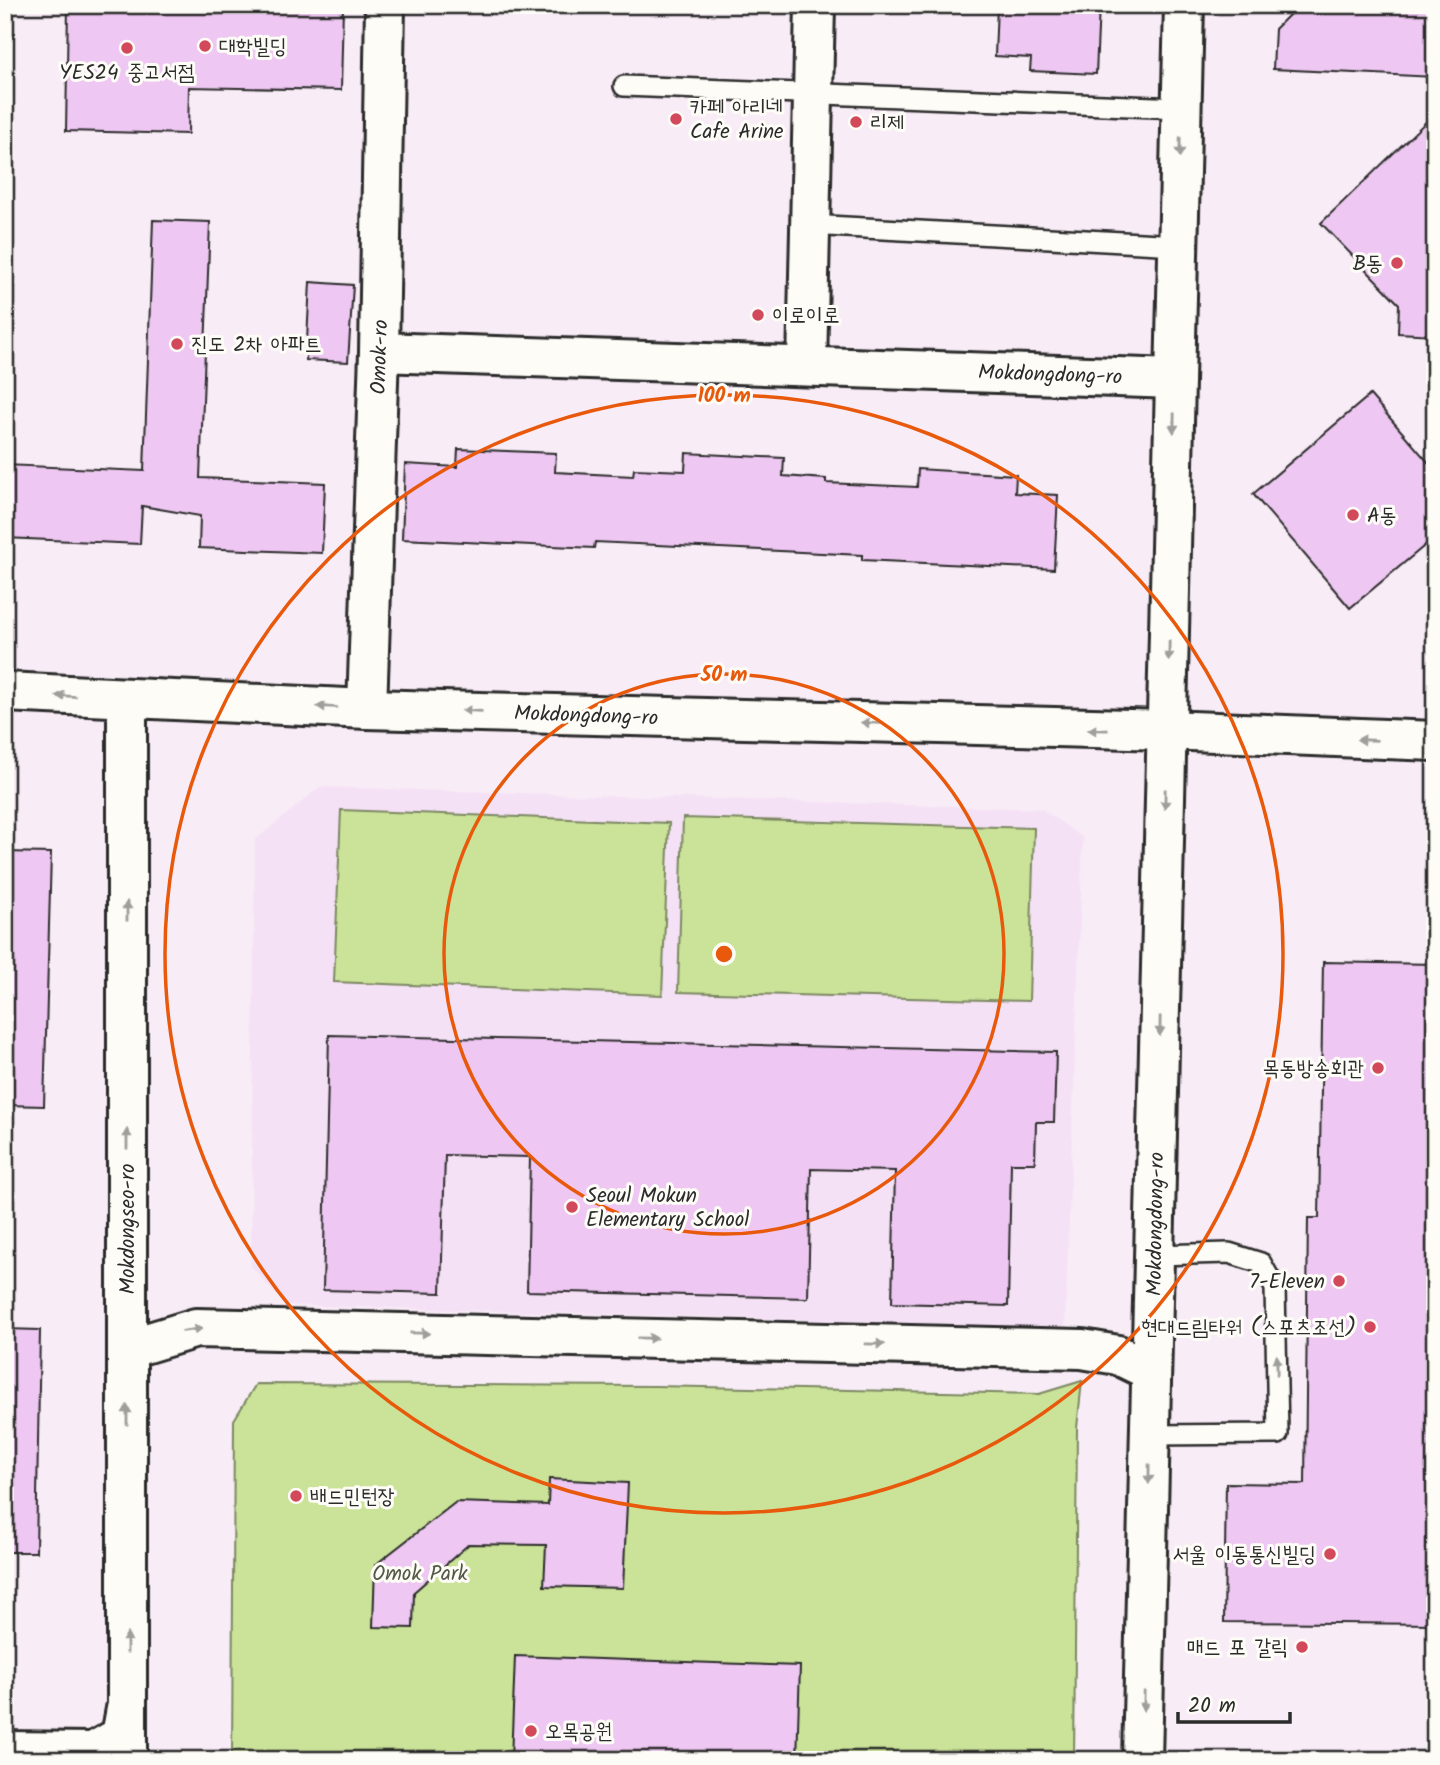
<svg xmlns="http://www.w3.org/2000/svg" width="1440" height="1765" viewBox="0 0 1440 1765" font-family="Kalam,'Poor Story',sans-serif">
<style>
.built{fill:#f5e1f5}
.green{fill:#cbe399;stroke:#7b8762;stroke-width:2}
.building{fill:#eec8f2;stroke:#2b2b2b;stroke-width:2}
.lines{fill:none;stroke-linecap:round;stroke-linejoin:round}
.lane-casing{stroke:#2b2b2b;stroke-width:24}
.street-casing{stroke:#2b2b2b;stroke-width:44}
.secondary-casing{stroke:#2b2b2b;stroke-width:44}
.lane{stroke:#fdfcf7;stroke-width:19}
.street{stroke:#fdfcf7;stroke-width:38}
.secondary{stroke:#fdfcf7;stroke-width:38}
.oneway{fill:#9e9e9b}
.ring{fill:none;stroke:#e8590c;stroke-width:3.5}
.poi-dot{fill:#d1495b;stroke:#fdfcf7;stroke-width:2.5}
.labels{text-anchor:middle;stroke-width:6;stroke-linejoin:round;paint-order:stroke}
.poi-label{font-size:21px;fill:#2b2b2b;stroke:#fdfcf7;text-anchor:start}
.street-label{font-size:21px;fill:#2b2b2b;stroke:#fdfcf7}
.park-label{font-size:21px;fill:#535946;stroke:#fdfcf7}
.centre{fill:#e8590c;stroke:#fdfcf7;stroke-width:3.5}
.ring-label{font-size:21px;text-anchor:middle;font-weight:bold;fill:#e8590c;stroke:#fdfcf7;stroke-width:6;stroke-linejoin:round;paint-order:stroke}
</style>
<rect width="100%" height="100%" fill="#f8ecf6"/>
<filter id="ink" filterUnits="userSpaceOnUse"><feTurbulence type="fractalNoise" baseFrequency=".0143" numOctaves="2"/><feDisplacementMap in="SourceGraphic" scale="14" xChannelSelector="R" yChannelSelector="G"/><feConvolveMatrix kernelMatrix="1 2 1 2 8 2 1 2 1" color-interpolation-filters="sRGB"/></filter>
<g filter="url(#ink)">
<path class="built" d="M 320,787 L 1042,809 L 1083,838 L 1065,1327 L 285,1305 L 251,1266 L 255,840 Z"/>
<path class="green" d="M 341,810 L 669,823 L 662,995 L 334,982 Z
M 683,818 L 1034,828 L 1029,1001 L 678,992 Z
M 1082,1381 L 1077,1428 L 1074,1760 L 232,1760 L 234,1420 L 256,1384 L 655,1386 L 1039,1394 Z"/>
<path class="building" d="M 68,5 L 343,5 L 341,90 L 189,87 L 188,134 L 66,131 Z
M 997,5 L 1099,5 L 1096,74 L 1030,71 L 1031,58 L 995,56 Z
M 1299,5 L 1435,5 L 1435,77 L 1273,69 L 1275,29 Z
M 1435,113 L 1435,335 L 1398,333 L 1399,304 L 1321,223 Z
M 153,220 L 210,222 L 200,478 L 325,483 L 322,553 L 199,548 L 200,516 L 142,506 L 140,544 L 5,538 L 5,465 L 144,471 Z
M 310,282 L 353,285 L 348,362 L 306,360 Z
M 1370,395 L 1435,470 L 1435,537 L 1350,608 L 1253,494 Z
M 458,449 L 556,453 L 555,472 L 633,476 L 634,469 L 685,471 L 686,453 L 784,458 L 783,476 L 826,479 L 826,483 L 917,487 L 918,469 L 1016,475 L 1015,493 L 1058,495 L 1054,569 L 862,560 L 862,555 L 595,542 L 594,548 L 402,539 L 405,464 L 457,467 Z
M 5,852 L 51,853 L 44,1106 L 5,1105 Z
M 1323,962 L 1435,964 L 1435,1624 L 1224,1622 L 1226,1483 L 1305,1484 L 1308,1218 L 1319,1218 Z
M 329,1035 L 1056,1052 L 1054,1122 L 1036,1122 L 1035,1163 L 1011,1163 L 1008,1306 L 892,1303 L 895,1171 L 811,1169 L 808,1298 L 527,1291 L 530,1157 L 445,1155 L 441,1293 L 323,1290 Z
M 5,1329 L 40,1330 L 36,1552 L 5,1552 Z
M 549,1479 L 628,1483 L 623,1588 L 544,1586 L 546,1545 L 469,1544 L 414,1592 L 413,1628 L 373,1627 L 375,1565 L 456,1502 L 548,1505 Z
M 515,1656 L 800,1666 L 797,1760 L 511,1760 Z"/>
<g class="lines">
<g class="lane-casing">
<path id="lane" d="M 624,86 L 1181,108
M 809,225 L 1178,245
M 1150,1435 L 1278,1434 L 1275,1288 L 1261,1263 L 1229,1253 L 1154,1255"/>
</g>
<g class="street-casing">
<path id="street" d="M 379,352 L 1175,379
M 807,366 L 815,5
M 367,709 L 379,352 L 385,5"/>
</g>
<g class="secondary-casing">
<path id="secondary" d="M 5,692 L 367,709 L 1167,730 L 1435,741
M 127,699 L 127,1760
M 127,1349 L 196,1328 L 1082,1349 L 1118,1355 L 1151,1371
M 5,1751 L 93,1752 L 121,1736 L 126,1709
M 1142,1760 L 1184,5"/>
</g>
<use href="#lane" class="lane"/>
<use href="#street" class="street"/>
<use href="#secondary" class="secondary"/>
</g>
<defs><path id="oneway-solid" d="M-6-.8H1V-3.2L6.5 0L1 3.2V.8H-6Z" transform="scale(1.75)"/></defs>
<g class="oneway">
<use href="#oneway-solid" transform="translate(1180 147) rotate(91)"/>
<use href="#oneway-solid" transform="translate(1174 423) rotate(91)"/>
<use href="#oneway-solid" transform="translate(1169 651) rotate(91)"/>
<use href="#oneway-solid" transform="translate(66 696) rotate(-177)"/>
<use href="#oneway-solid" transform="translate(327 707) rotate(-178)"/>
<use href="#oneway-solid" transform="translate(472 711) rotate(-178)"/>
<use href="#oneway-solid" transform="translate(871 723) rotate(-178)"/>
<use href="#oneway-solid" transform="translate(1098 730) rotate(-179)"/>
<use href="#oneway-solid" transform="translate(1367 740) rotate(-178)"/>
<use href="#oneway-solid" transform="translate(1165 799) rotate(91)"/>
<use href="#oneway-solid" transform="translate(127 911) rotate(-90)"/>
<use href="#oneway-solid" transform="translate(1160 1026) rotate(91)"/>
<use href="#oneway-solid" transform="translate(127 1139) rotate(-90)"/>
<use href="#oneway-solid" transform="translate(192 1330) rotate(-8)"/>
<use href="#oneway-solid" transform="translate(420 1333) rotate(1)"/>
<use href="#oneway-solid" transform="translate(647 1338) rotate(1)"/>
<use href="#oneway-solid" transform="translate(875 1344) rotate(1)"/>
<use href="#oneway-solid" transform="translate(1277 1365) rotate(-91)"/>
<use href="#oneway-solid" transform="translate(127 1415) rotate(-90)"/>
<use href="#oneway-solid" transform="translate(1149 1474) rotate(91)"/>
<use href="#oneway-solid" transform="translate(127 1643) rotate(-90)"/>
<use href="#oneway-solid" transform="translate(1144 1701) rotate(91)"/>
</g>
</g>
<g class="ring">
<circle cx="724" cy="954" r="280"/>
<circle cx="724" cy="954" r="559"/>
</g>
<g class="poi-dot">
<circle cx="205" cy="46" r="7"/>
<circle cx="127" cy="48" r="7"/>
<circle cx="676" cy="119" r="7"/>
<circle cx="856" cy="122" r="7"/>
<circle cx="1397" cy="263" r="7"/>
<circle cx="758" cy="315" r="7"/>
<circle cx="177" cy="344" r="7"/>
<circle cx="1353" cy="515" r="7"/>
<circle cx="1378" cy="1068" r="7"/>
<circle cx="572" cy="1207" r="7"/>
<circle cx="1339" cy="1281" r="7"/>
<circle cx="1370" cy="1327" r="7"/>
<circle cx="296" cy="1496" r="7"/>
<circle cx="1330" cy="1554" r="7"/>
<circle cx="1302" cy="1647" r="7"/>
<circle cx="531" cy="1731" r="7"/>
</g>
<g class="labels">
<g class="poi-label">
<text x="219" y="53">대학빌딩</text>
<text x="127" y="79" text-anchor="middle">YES24 중고서점</text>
<text x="690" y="114">카페 아리네<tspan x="690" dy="24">Cafe Arine</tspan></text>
<text x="870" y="129">리제</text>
<text x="1383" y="270" text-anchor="end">B동</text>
<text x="772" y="322">이로이로</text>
<text x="191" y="351">진도 2차 아파트</text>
<text x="1367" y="522">A동</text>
<text x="1364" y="1075" text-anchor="end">목동방송회관</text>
<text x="586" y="1202">Seoul Mokun<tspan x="586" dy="24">Elementary School</tspan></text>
<text x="1325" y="1288" text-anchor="end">7-Eleven</text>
<text x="1356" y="1334" text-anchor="end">현대드림타워 (스포츠조선)</text>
<text x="310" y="1503">배드민턴장</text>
<text x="1316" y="1561" text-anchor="end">서울 이동통신빌딩</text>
<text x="1288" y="1654" text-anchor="end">매드 포 갈릭</text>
<text x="545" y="1738">오목공원</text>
</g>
<g class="street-label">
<text transform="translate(379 357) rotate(-88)" y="7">Omok-ro</text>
<text transform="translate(1050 374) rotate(2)" y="7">Mokdongdong-ro</text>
<text transform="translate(586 715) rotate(2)" y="7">Mokdongdong-ro</text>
<text transform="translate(1155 1224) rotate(-89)" y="7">Mokdongdong-ro</text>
<text transform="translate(127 1229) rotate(-90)" y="7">Mokdongseo-ro</text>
</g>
<g class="park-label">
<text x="420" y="1580">Omok Park</text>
</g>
</g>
<circle cx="724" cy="954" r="10" class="centre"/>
<g class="ring-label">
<text x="724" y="402">100 m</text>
<text x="724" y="681">50 m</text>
</g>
<rect width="1440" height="1765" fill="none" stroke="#fdfcf7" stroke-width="28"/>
<rect x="14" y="14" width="1412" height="1737" fill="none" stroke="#2b2b2b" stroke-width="2.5" filter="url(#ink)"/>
<path d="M1178 1712v10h112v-10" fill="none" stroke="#2b2b2b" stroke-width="3.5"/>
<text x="1188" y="1712" font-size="21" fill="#2b2b2b" stroke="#fdfcf7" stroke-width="5" paint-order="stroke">20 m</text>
</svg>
